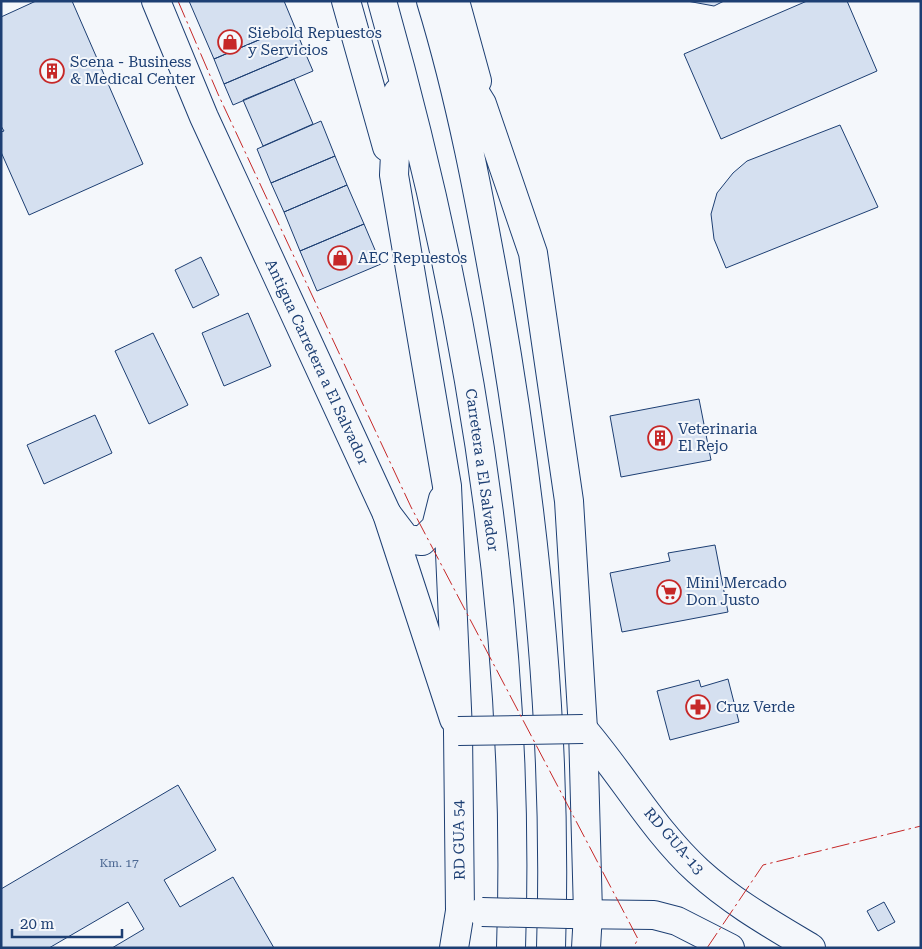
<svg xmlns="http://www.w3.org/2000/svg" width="922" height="949" viewBox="0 0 922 949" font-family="'Roboto Serif',serif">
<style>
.building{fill:#d5e0f0;stroke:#1d3f73}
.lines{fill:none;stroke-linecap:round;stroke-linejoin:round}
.secondary-casing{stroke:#1d3f73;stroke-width:30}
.primary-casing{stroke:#1d3f73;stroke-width:30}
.highway-casing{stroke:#1d3f73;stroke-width:30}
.secondary{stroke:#f4f7fb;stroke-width:28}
.primary{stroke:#f4f7fb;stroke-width:28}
.highway{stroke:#f4f7fb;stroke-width:28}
.primary-bridge-casing{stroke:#1d3f73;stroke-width:30;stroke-linecap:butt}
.primary-bridge{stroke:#f4f7fb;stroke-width:28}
.power{stroke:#c62828;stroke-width:1;stroke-dasharray:18 4 2.5 4;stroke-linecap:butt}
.labels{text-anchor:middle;stroke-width:4;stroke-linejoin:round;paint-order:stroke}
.number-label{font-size:12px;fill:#4b6792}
.poi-label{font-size:15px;fill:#1d3f73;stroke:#f4f7fb;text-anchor:start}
.street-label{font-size:15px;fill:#1d3f73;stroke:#f4f7fb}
</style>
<rect width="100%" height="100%" fill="#f4f7fb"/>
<path class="building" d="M 36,1 L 72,1 L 143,164 L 29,215 L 1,152 L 1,132 L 4,131 L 1,126 L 1,17 Z
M 189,1 L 284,1 L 294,25 L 214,59 Z
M 687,1 L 724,1 L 714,6 Z
M 807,1 L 847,1 L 877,71 L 721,139 L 684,54 Z
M 294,25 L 304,50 L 224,84 L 214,59 Z
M 304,50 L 313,71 L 233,105 L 224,84 Z
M 294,79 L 313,124 L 263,146 L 243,100 Z
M 321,121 L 335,156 L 271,183 L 257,149 Z
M 840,125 L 878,207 L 726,268 L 714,239 L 711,214 L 717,193 L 733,173 L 747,161 Z
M 335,156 L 347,185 L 284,212 L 271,183 Z
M 347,185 L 364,224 L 300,251 L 284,212 Z
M 364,224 L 381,264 L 317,291 L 300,251 Z
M 201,257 L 219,295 L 193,308 L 175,270 Z
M 248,313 L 271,366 L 224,386 L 202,333 Z
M 153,333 L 188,405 L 149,424 L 115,351 Z
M 699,399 L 711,460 L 621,477 L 610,416 Z
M 95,415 L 112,453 L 44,484 L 27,445 Z
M 715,545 L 728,612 L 622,632 L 610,573 L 670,561 L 668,553 Z
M 728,679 L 739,722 L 670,740 L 657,691 L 699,680 L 701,687 Z
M 178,785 L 216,850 L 164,880 L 180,907 L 233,877 L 274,948 L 112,948 L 144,929 L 128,902 L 49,948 L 1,948 L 1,889 Z
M 884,902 L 895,922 L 878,931 L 867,911 Z"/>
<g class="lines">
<g class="secondary-casing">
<path id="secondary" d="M 156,1 L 204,117 L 387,514 L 454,719"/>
</g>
<g class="primary-casing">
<path id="primary" d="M 583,729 C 622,774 654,831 698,871 C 732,902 771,924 811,948
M 569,914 L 654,915 L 677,921 L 730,948
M 454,948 L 460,911 L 458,731"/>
</g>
<g class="highway-casing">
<path id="highway" d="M 346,1 L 387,147
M 382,1 C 469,309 522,627 511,948
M 431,1 C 461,99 480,201 498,302 C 535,514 558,732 551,948
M 455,1 L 477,81
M 454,59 L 482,104 L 533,253 L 569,501 L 583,729 L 588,913 L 586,948
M 398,92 L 394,175 L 447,486 L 458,731
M 387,514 L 406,539 L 422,541 L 436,527 L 443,499"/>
</g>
<use href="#secondary" class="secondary"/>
<use href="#primary" class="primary"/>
<use href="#highway" class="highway"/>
<g class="primary-bridge-casing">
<path id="primary-bridge" d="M 458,731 L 583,729
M 482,912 L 569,914"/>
</g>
<use href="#primary-bridge" class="primary-bridge"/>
<path class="power" d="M 178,1 L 218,94 L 411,507 L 638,939 L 633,948
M 707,948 L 763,865 L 921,826"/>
</g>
<defs>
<g id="shop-ring" transform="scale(1.25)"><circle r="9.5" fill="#f4f7fb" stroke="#c62828" stroke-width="1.5"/><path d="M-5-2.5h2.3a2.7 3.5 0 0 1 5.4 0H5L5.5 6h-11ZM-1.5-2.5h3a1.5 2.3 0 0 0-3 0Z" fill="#c62828"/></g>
<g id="building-ring" transform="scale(1.25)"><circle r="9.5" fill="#f4f7fb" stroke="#c62828" stroke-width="1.5"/><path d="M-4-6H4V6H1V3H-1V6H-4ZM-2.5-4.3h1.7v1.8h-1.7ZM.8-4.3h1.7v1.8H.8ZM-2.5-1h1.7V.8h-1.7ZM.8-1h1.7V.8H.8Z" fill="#c62828"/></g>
<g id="supermarket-ring" transform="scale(1.25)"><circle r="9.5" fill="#f4f7fb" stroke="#c62828" stroke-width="1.5"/><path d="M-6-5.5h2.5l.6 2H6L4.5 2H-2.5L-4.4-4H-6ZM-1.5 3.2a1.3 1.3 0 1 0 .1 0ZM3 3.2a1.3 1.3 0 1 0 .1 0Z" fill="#c62828"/></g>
<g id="pharmacy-ring" transform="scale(1.25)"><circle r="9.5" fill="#f4f7fb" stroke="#c62828" stroke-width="1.5"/><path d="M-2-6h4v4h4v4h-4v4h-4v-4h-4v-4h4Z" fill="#c62828"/></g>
</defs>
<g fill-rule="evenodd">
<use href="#shop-ring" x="230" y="42"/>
<use href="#building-ring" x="52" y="71"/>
<use href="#shop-ring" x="340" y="258"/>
<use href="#building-ring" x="660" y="438"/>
<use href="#supermarket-ring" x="669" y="592"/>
<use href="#pharmacy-ring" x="698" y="707"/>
</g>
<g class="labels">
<g class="number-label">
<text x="119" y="867">Km. 17</text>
</g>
<g class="poi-label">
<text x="248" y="38">Siebold Repuestos<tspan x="248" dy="17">y Servicios</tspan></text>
<text x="70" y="67">Scena - Business<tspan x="70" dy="17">&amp; Medical Center</tspan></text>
<text x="358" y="263">AEC Repuestos</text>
<text x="678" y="434">Veterinaria<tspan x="678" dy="17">El Rejo</tspan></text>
<text x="686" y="588">Mini Mercado<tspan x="686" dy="17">Don Justo</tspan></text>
<text x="716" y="712">Cruz Verde</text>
</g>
<g class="street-label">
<text transform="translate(317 362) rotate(65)" y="5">Antigua Carretera a El Salvador</text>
<text transform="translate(482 470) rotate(82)" y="5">Carretera a El Salvador</text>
<text transform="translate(459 840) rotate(-91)" y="5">RD GUA 54</text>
<text transform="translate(674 841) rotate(49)" y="5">RD GUA-13</text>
</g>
</g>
<rect width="922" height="949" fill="none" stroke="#1d3f73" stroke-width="5"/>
<path d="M12 929v8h110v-8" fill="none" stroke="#1d3f73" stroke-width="2.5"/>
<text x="20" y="929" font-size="15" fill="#1d3f73" stroke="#f4f7fb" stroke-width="4" paint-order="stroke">20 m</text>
</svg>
